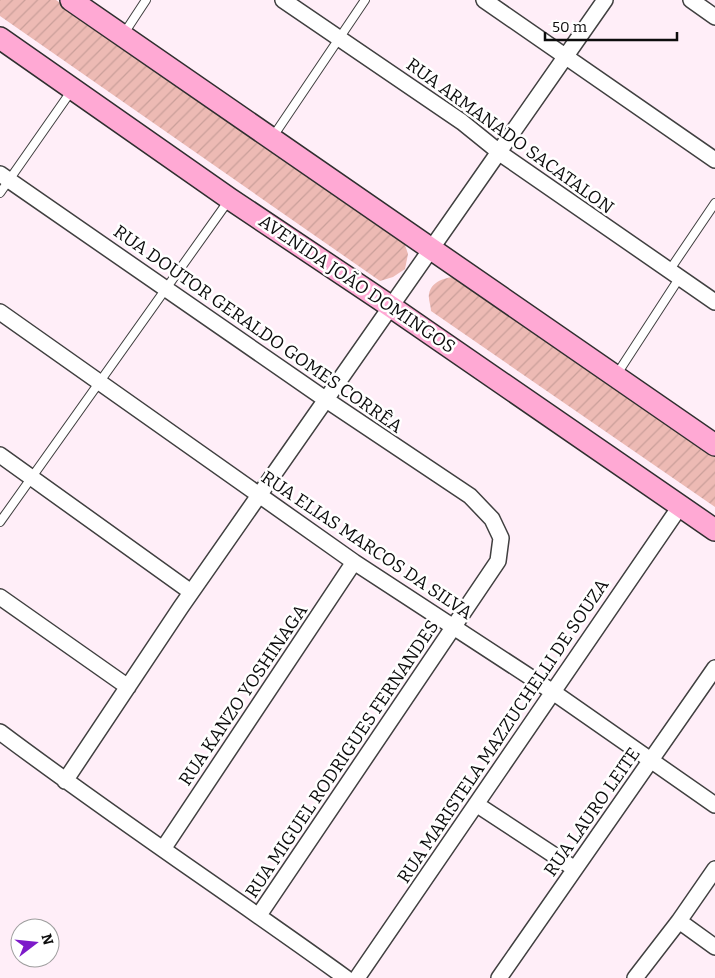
<svg xmlns="http://www.w3.org/2000/svg" width="715" height="978" viewBox="0 0 715 978" font-family="Bitter,serif">
<style>
.garden{fill:url(#garden-furrows)}
.lines{fill:none;stroke-linecap:round;stroke-linejoin:round}
.lane-casing{stroke:#404040;stroke-width:10}
.street-casing{stroke:#404040;stroke-width:18}
.secondary-casing{stroke:#2f2f2f;stroke-width:24}
.lane{stroke:#fff;stroke-width:8}
.street{stroke:#fff;stroke-width:15}
.secondary{stroke:#ffa9d4;stroke-width:21}
.labels{text-anchor:middle;stroke-width:5;stroke-linejoin:round;paint-order:stroke}
.street-label{font-size:18px;fill:#0d0d0d;stroke:#fff}
</style>
<defs>
<pattern id="garden-furrows" width="10" height="10" patternUnits="userSpaceOnUse" patternTransform="scale(1.25)"><rect width="10" height="10" fill="#edbab4"/><path d="M-1 1l2-2M0 10L10 0M9 11l2-2" fill="none" stroke="#ca9f9a"/></pattern>
</defs>
<rect width="100%" height="100%" fill="#ffeef8"/>
<path class="garden" d="M 0,0 L 56,0 L 404,242 L 408,254 L 405,269 L 393,277 L 380,281 L 0,16 Z
M 462,276 L 715,452 L 715,507 L 431,311 C 431,306 428,299 429,294 C 432,279 449,277 462,276 Z"/>
<g class="lines">
<g class="lane-casing">
<path id="lane" d="M 123,35 L 146,0
M 272,138 L 365,0
M 0,193 L 72,90
M 669,271 L 715,203
M 617,374 L 680,277
M 0,522 L 229,200"/>
</g>
<g class="street-casing">
<path id="street" d="M 283,0 L 462,122 L 504,156 L 715,302
M 484,0 L 715,160
M 691,0 L 715,17
M 0,174 L 325,399 L 470,496 L 492,519 L 501,538 L 498,561 L 259,915
M 0,312 L 354,562 L 553,692 L 715,805
M 0,455 L 191,592
M 0,597 L 128,687
M 0,732 C 113,817 231,895 346,978
M 65,781 L 181,607 L 605,0
M 476,804 L 575,869
M 163,849 L 354,562
M 679,921 L 715,947
M 357,978 L 681,505
M 499,978 L 715,668
M 635,978 L 679,921 L 715,869"/>
</g>
<g class="secondary-casing">
<path id="secondary" d="M 71,0 L 715,445
M 0,38 L 230,199 L 390,306 L 715,530"/>
</g>
<use href="#lane" class="lane"/>
<use href="#street" class="street"/>
<use href="#secondary" class="secondary"/>
</g>
<g class="labels">
<g class="street-label">
<text transform="translate(510 136) rotate(36)" y="6">RUA ARMANADO SACATALON</text>
<text transform="translate(357 284) rotate(34)" y="6">AVENIDA JOÃO DOMINGOS</text>
<text transform="translate(258 329) rotate(35)" y="6">RUA DOUTOR GERALDO GOMES CORRÊA</text>
<text transform="translate(367 545) rotate(34)" y="6">RUA ELIAS MARCOS DA SILVA</text>
<text transform="translate(243 695) rotate(-56)" y="6">RUA KANZO YOSHINAGA</text>
<text transform="translate(503 731) rotate(-56)" y="6">RUA MARISTELA MAZZUCHELLI DE SOUZA</text>
<text transform="translate(342 759) rotate(-56)" y="6">RUA MIGUEL RODRIGUES FERNANDES</text>
<text transform="translate(592 812) rotate(-55)" y="6">RUA LAURO LEITE</text>
</g>
</g>
<g transform="translate(35 943) rotate(74)"><circle r="24" fill="#ffffff" stroke="#9e9e9e"/>
<path d="M0-4L9 19L0 12L-9 19Z" fill="#7d1ac9"/>
<text y="-8" font-size="14" font-weight="bold" text-anchor="middle" fill="#0d0d0d">N</text>
</g>
<path d="M545 32v8h132v-8" fill="none" stroke="#0d0d0d" stroke-width="2.5"/>
<text x="552" y="32" font-size="15" fill="#0d0d0d" stroke="#ffffff" stroke-width="4" paint-order="stroke">50 m</text>
</svg>
